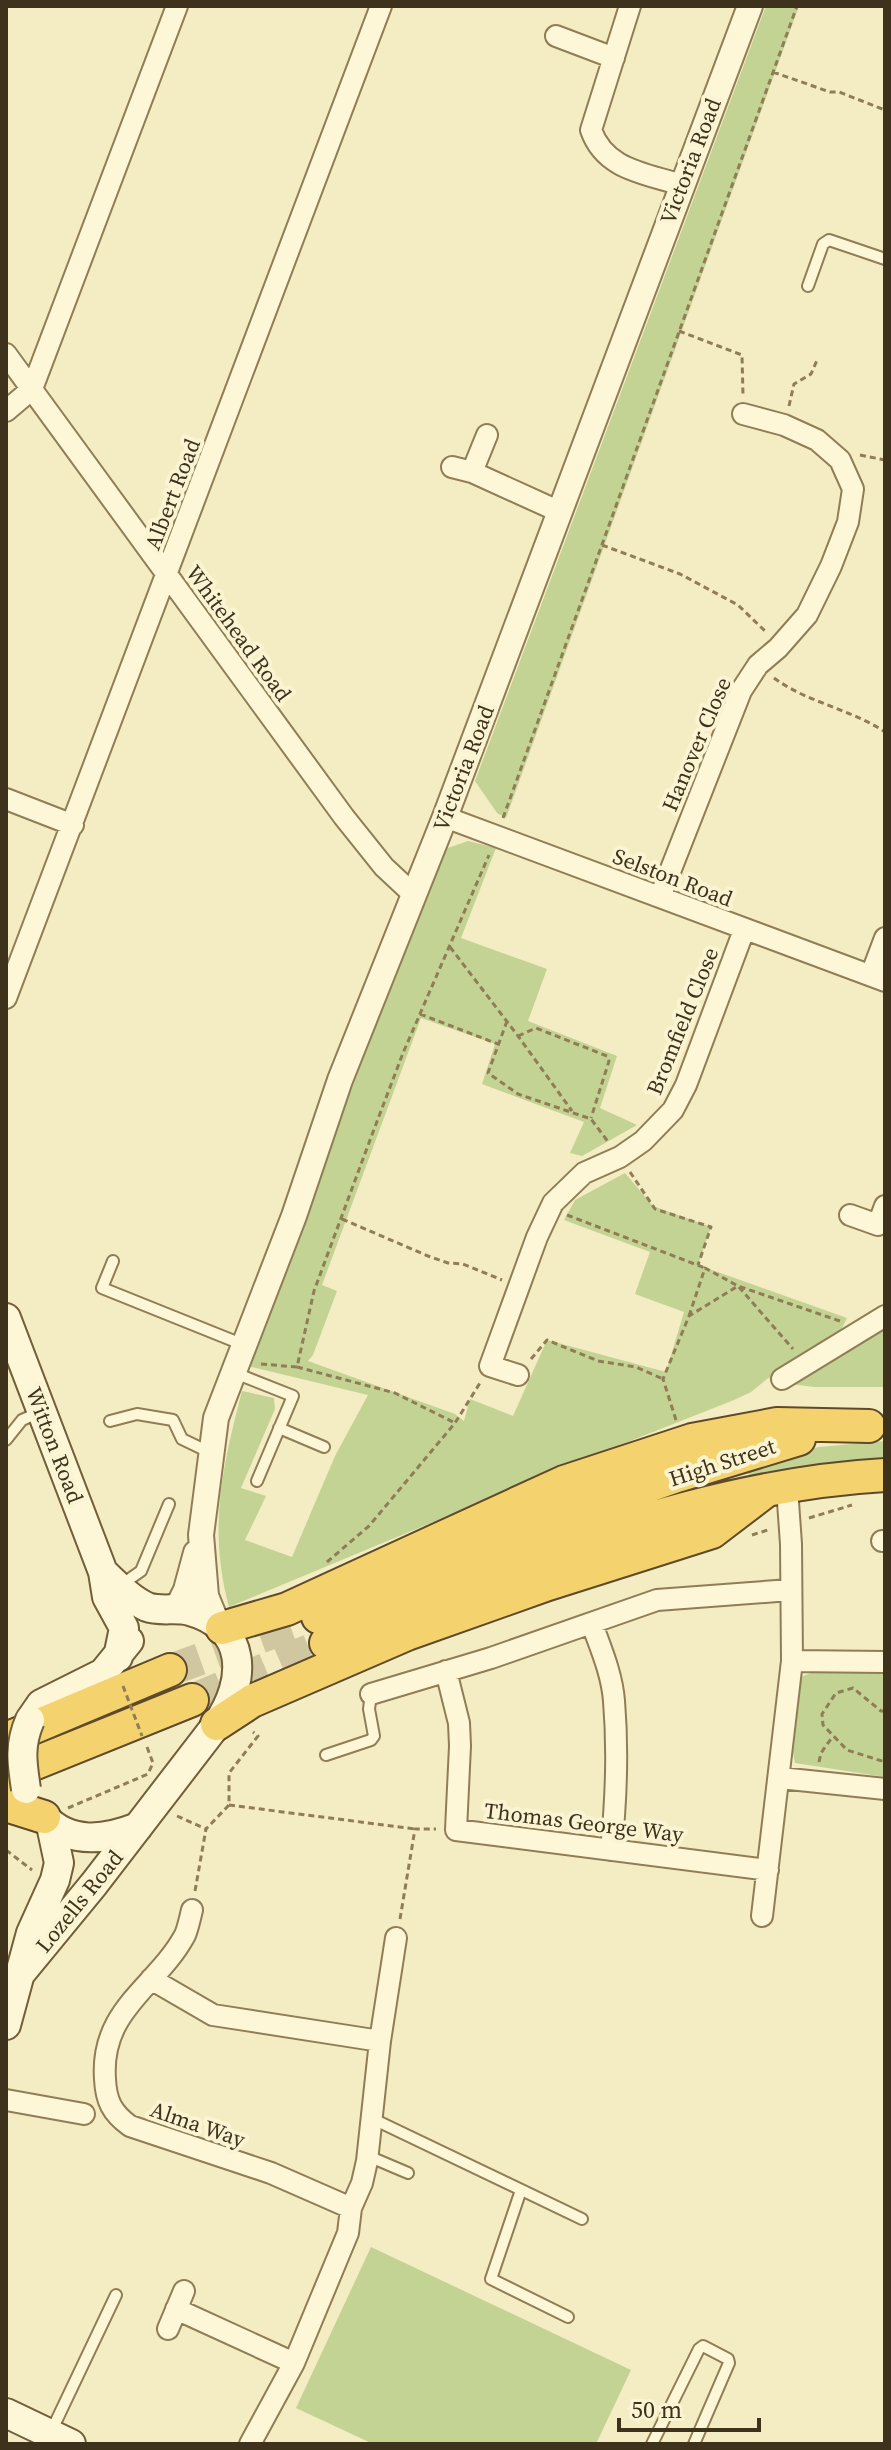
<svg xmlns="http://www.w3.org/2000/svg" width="891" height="2450" viewBox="0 0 891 2450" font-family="'Source Serif 4',serif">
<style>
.green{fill:#c3d394}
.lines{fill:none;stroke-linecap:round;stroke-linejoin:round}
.trunk-tunnel{stroke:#d0c7a1;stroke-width:32;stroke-dasharray:32 16;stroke-linecap:butt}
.service-casing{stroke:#907d56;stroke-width:14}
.minor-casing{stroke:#907d56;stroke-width:24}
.tertiary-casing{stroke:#907d56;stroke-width:28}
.secondary-casing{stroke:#725e39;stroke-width:32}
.trunk-casing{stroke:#5e4a2b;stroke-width:36}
.path{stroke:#907d56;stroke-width:3;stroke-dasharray:6 4;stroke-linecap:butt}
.service{stroke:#fdf7d7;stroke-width:10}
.minor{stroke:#fdf7d7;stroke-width:20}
.tertiary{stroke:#fdf7d7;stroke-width:24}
.secondary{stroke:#fdf7d7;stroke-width:28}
.trunk{stroke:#f4d36e;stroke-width:32}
.secondary-bridge-casing{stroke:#725e39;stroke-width:32;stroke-linecap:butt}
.path-bridge{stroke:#907d56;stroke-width:3;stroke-dasharray:6 4;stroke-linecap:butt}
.secondary-bridge{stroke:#fdf7d7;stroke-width:28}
.labels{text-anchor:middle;stroke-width:8;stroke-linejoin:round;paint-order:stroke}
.street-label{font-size:22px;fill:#3e321c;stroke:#faf4d3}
</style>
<rect width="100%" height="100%" fill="#f4ecc2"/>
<path class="green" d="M 766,6 L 799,6 L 506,818 L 497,813 L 475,781 Z
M 468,841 L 496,848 L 461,938 L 547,969 L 528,1021 L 617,1056 L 600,1108 L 637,1125 L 582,1156 L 570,1153 L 584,1122 L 482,1084 L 495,1044 L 421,1018 L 322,1285 L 337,1291 L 313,1355 L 308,1361 L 455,1414 L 464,1421 L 470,1399 L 513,1416 L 547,1340 L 666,1372 L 684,1312 L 635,1294 L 650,1252 L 564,1220 L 575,1200 L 625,1173 L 653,1206 L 711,1227 L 698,1265 L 847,1318 L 839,1334 L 787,1369 L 767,1379 L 751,1392 L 734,1400 L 582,1460 L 229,1607 C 208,1529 222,1468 242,1391 L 274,1398 L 275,1409 L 241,1488 L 266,1496 L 245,1540 L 292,1557 L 335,1456 L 368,1395 L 244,1365 L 445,849 Z
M 885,1326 L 885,1387 L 814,1387 L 791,1384 Z
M 885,1441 L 885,1465 L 750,1481 L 747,1464 L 819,1447 Z
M 811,1673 L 885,1673 L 885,1777 L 795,1763 L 791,1742 L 798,1678 Z
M 371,2247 L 631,2370 L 596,2444 L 373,2444 L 296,2408 Z"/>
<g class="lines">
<path class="trunk-tunnel" d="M 170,1670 L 314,1618
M 192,1700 L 326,1643"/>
<g class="service-casing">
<path id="service" d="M 808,286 L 823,244 L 829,240 L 885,259
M 113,1261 L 102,1288 L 244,1345
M 235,1373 L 293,1396 L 257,1481
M 110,1421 L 137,1414 L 173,1420 L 182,1439 L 209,1452
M 279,1428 L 324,1447
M 6,1440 L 22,1420 L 40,1412
M 121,1585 L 141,1571 L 169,1504
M 326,1755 L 371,1740 L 374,1736 L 369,1709 L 371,1694
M 371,2118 L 582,2219
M 368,2156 L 408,2173
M 521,2190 L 491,2279 L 568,2317
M 50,2434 L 116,2295
M 652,2444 L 699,2349 L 703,2346 L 728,2359 L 729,2363 L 694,2444"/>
</g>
<g class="minor-casing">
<path id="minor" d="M 630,6 L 591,130 C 605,170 645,173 681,185
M 556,36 L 614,58
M 6,354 L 344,817 L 384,867 L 414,895
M 6,411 L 32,389 L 177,6
M 452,467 L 472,472 L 558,511
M 472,472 L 487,435
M 6,799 L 73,825
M 445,817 L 885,981
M 660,897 L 741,691 L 758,665 L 778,648 L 807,615 L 831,566 L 848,522 L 853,489 L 840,460 L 817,440 L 784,425 L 743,414
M 871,975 L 885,938
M 6,998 L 381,6
M 850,1215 L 878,1225 L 885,1206
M 518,1375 L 490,1366 L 537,1237 L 553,1203 L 584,1173 L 620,1157 L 643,1141 L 673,1110 L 686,1085 L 744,930
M 782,1379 L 885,1316
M 882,1541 L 885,1541
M 592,1624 C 601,1649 612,1674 614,1701 C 618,1749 616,1802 611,1850
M 792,1661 L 885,1662
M 446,1671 L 459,1723 L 460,1746 L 456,1830 L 768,1870
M 371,1694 L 491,1658 L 657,1600 L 790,1590
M 780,1778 L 885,1789
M 192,1910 C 190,1918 188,1928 185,1935 C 157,1987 100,2009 105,2079 C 106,2101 112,2113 130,2126 L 271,2173 L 351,2208
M 762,1916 L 792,1661 L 791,1544 L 787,1488
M 151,1979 L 213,2015 L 380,2041
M 6,2100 L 84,2114
M 176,2309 L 294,2363
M 168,2329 L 184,2291
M 250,2444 L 294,2363 L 348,2233 L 351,2208 L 362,2183 L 367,2161 L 380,2041 L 396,1938"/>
</g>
<g class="tertiary-casing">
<path id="tertiary" d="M 177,1608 L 186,1590 L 196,1553
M 217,1623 L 206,1596 L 201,1535 L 216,1418 L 294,1216 L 340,1080 L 445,817 L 750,6"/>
</g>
<g class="secondary-casing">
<path id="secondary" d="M 6,1318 L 103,1572 L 107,1597 L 124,1628 L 118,1657
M 30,1720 L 41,1704 L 103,1673 L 129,1641
M 44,1817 C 70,1845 105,1840 138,1827
M 20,1974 L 94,1884 L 217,1724 C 247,1681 248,1627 190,1611 C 176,1607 160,1612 147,1607 C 130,1599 117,1585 103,1572
M 6,2025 L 31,1933 L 55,1880 L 59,1863 L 51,1825
M 6,2413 L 71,2444"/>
</g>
<g class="trunk-casing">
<path id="trunk" d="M 318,1617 L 562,1516 L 677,1476 L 799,1439
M 222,1628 L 287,1609 L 564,1482 L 692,1440 L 777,1424 L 869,1426
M 326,1643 C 504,1567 689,1486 885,1475
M 217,1724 L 252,1701 L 407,1634 L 548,1584 L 712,1532 L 767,1490
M 6,1739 L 170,1670
M 6,1775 L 192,1700
M 6,1805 L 44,1817"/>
</g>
<path class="path" d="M 773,72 L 830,92 L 839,92 L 885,110
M 679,331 L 742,355 L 743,396
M 789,406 L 794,384 L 811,374 L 818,358
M 860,455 L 885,460
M 602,545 L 680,574 L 738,605 L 766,632
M 774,678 C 808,703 851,709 885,732
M 503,818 L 797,6
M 450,947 L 518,1036 L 572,1111
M 420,1014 L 498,1044
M 507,1021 L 488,1073 L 518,1094 L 591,1119 L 609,1143
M 518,1036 L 536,1028 L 607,1056 L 609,1061 L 591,1118
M 630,1172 L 655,1209 L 711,1227 L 698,1265
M 567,1215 L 705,1268
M 342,1219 L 428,1256 L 448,1263 L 463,1264 L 502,1280
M 689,1316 L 705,1268 L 738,1286 L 840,1321
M 531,1359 L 547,1340 L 598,1361 L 636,1367 L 663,1379
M 261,1364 L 297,1367 L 314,1291 L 373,1132 L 403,1053 L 489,855
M 297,1367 L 395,1393 L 455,1423
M 676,1420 L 663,1379 L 689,1316 L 738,1286 L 793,1349
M 809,1518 L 852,1505
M 752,1535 L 771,1529
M 327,1562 L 369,1526 L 455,1423 L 480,1383
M 885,1711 L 881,1711 L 853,1688 L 836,1693 L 822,1714 L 823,1725 L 847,1750 L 885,1762
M 819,1762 L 821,1753 L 833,1736
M 229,1805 L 415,1829
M 68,1808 L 148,1774 L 153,1763 L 147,1747
M 177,1816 L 206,1829
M 6,1850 L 32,1870
M 195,1891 L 206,1829 L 229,1805 L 229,1773 L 258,1736 L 253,1732
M 400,1919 L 415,1829 L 436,1829"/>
<use href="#service" class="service"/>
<use href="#minor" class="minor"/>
<use href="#tertiary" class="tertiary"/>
<use href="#secondary" class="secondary"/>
<use href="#trunk" class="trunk"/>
<g class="secondary-bridge-casing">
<path id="secondary-bridge" d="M 26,1789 C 22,1763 19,1745 30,1720"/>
</g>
<path class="path-bridge" d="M 123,1686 L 142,1736"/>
<use href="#secondary-bridge" class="secondary-bridge"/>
</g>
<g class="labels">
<g class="street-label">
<text transform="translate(690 161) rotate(-69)" y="8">Victoria Road</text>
<text transform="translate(172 494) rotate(-69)" y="8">Albert Road</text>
<text transform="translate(239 633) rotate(54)" y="8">Whitehead Road</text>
<text transform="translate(696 744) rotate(-67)" y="8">Hanover Close</text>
<text transform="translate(463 768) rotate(-69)" y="8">Victoria Road</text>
<text transform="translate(673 877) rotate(21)" y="8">Selston Road</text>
<text transform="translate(682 1021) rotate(-68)" y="8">Bromfield Close</text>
<text transform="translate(55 1445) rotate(69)" y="8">Witton Road</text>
<text transform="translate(722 1462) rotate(-18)" y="8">High Street</text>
<text transform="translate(584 1822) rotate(7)" y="8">Thomas George Way</text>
<text transform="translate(79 1901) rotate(-51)" y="8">Lozells Road</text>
<text transform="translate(198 2124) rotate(19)" y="8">Alma Way</text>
</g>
</g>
<rect width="891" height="2450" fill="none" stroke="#3e321c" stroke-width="16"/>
<path d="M619 2418v12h140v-12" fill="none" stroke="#3e321c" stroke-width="4"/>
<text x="631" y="2418" font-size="24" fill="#3e321c" stroke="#faf4d3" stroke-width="6" paint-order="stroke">50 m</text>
</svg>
